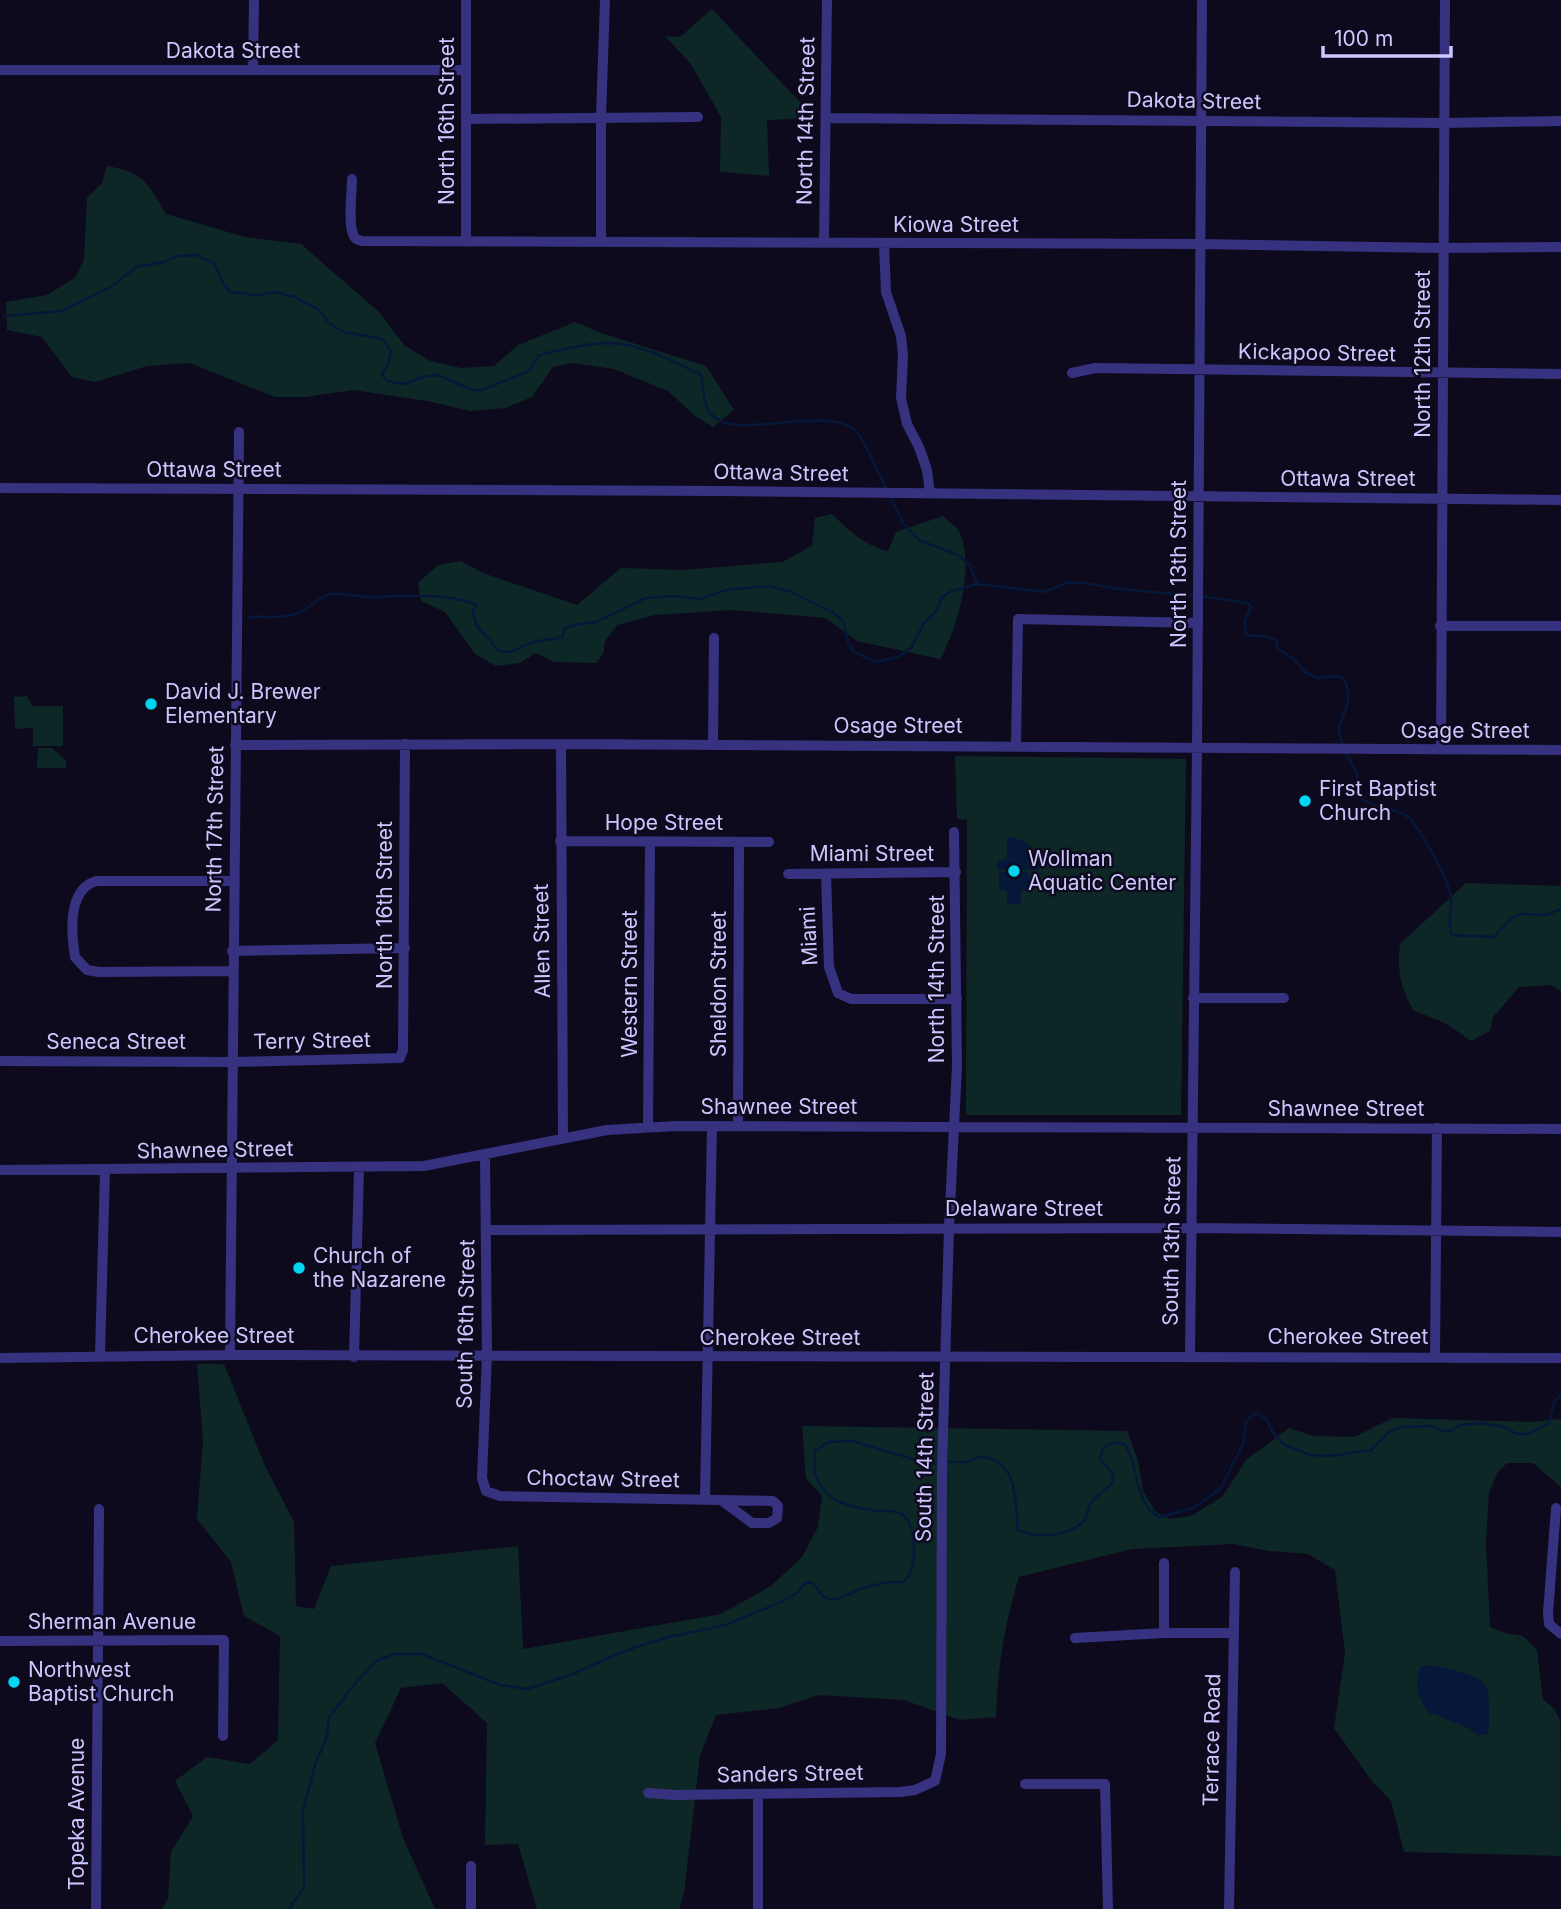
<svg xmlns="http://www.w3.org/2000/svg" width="1561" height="1909" viewBox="0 0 1561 1909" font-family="Inter,sans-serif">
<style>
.green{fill:#0d2726}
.water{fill:#06183a}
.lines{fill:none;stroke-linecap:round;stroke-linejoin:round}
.stream{stroke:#06183a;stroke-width:2.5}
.minor{stroke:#36327f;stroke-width:10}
.poi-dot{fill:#00d5f1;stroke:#0e0a1d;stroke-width:2.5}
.labels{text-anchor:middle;stroke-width:5;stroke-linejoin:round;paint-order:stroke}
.street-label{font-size:21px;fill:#cdc6ff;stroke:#0e0a1d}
.poi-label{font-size:21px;fill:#cdc6ff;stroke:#0e0a1d;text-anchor:start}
</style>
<rect width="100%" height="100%" fill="#0e0a1d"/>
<path class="green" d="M 712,9 L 815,118 L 767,120 L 769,176 L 720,172 L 721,117 L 691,64 L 665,36 L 680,37 Z
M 107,166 C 143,172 149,184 166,214 L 245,237 L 301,244 L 379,312 L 404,345 L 430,361 L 461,368 L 494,366 L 518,345 L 575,322 L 601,333 L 706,366 L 734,410 L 713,427 L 694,415 L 668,391 L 614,369 L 572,363 L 553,367 L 532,397 L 505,408 L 470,411 L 427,401 L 353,390 L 305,397 L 275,397 L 190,363 L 147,366 L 95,382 L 72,377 L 42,337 L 7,330 L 6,302 L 47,295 L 75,278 L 84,260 L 87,198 L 102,183 Z
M 832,514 C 848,530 865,546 888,551 L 896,532 L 943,516 C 948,521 956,526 959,531 C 976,564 957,630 940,659 L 857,641 L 826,618 L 731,610 L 655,615 L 617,625 L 604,643 L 604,652 L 597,663 L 554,662 L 536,653 L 520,663 L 496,666 L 475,654 L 445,612 L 421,601 L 418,583 L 438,565 L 461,561 L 483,573 L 577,605 L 621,568 L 683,570 L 782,562 L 812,546 L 815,518 Z
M 27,696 L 32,706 L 63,706 L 63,746 L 33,746 L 33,728 L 15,729 L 14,697 Z
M 38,748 L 52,748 L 66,761 L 66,768 L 37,768 Z
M 955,756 L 1186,759 L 1181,1115 L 966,1115 L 967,820 L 957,819 Z
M 1466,883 L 1561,886 L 1561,991 L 1550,985 L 1519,987 L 1493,1017 L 1490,1031 L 1471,1041 L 1447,1024 L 1413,1010 C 1400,985 1397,972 1400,944 Z
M 197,1364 L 224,1364 L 265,1466 L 294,1522 L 296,1606 L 314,1609 L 331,1566 L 518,1546 L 523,1649 L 721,1614 L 771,1586 L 802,1557 L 818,1527 L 822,1496 L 806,1478 L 802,1426 L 1127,1431 L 1138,1461 L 1143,1491 L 1156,1512 L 1170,1519 L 1191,1516 L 1222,1497 L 1246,1460 L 1289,1428 L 1313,1436 L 1354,1437 L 1393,1418 L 1532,1422 L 1561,1419 L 1561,1487 L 1533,1463 L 1507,1463 L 1498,1472 L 1489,1492 L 1486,1544 L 1490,1627 L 1505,1633 L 1523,1636 L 1537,1650 L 1543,1699 L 1555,1710 L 1560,1720 L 1561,1856 L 1404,1852 L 1391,1801 L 1372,1781 L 1334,1728 L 1345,1653 L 1335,1570 L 1308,1554 L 1269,1551 L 1233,1544 L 1132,1549 L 1019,1577 C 1004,1626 998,1666 996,1717 L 960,1720 L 904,1700 L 819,1695 L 779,1708 L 716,1715 L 700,1755 L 684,1893 L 679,1909 L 537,1909 L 518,1844 L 485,1845 L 487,1723 L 442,1683 L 401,1688 L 375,1743 L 403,1838 L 435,1909 L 162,1909 L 168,1899 L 171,1852 L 193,1816 L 175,1781 L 207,1757 L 250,1764 L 278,1740 L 280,1636 L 244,1616 L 231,1562 L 197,1519 L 203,1441 Z"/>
<path class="water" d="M 1007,837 C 1018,838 1026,841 1033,850 L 1027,855 L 1028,856 L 1035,852 L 1040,870 L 1021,870 L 1022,872 L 1029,873 L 1029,891 L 1021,891 L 1021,904 L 1007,904 L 1007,891 L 999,890 L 999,872 L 1007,872 L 1007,870 L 997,869 L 997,860 L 1004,860 L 1004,858 L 1007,860 Z
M 1426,1665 C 1439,1666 1477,1674 1485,1684 C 1490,1691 1490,1725 1488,1734 L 1479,1736 C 1466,1726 1467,1727 1453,1722 C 1444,1720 1439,1714 1430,1714 C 1418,1700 1413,1683 1421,1666 Z"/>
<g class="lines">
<path class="stream" d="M 4,316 L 62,311 L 111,287 L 136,267 L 164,262 L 177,256 L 197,255 L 214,263 L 223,283 L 230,292 L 257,295 L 274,292 L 295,297 L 319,310 L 330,324 L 344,332 L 382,339 L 391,351 L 388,364 L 382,374 L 387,381 L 406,384 L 422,377 L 438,375 L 472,390 L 482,390 L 529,371 L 539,355 C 562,350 585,343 609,343 C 642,344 672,361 701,375 C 703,385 703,398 707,407 C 722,448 819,403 854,429 C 863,436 881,478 887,491
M 890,497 L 903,523 L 919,540 L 958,555 L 970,565 L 977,584 L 1044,592 L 1066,583 L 1085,583 L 1119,589 L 1195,596
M 1201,596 L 1248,603 L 1251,607 L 1245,620 L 1246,635 L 1267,637 L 1277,641 L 1277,648 L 1295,660 L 1305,672 L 1318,678 L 1336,676 L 1344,679 C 1347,686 1349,695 1348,702 C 1344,722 1333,723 1343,745
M 249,617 C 265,616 283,619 298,613 C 310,609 318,596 331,594 C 345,592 356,597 369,597 C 405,597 442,591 477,605 L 473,611 C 476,634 489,634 497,650 C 513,656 519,646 534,642 C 544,639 553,640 562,637 L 565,628 L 584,623 L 594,623 L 646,598 L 673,596 L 701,599 L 726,590 L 769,586 L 789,591 L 834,613 L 843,621 L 848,643 L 854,652 L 876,662 L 898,657 L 911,648 L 924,623 L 936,612 L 942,597 L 951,591 L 977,584
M 1345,751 L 1357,774 L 1358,786 L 1363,800 C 1377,808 1395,808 1408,817 C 1419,825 1447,879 1450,893 C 1454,908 1446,921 1452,935 L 1494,937 L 1512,918 L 1522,914 L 1547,915 L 1561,909
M 946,1462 C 952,1461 957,1462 963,1462 C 970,1462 976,1456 984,1457 C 1019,1462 1015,1503 1018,1530 C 1036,1538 1066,1537 1082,1523 C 1088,1518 1087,1510 1091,1503 C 1096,1495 1105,1490 1112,1484 L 1113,1473 L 1100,1459 C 1102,1444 1111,1441 1125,1444 C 1139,1467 1134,1503 1159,1517 L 1194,1508 L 1221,1488 L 1243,1444 L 1246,1422 L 1253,1414 L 1259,1414 L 1266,1419 L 1274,1434 L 1285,1445 L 1310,1455 L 1329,1456 L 1371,1450 L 1390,1431 L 1401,1427 L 1433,1426 L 1442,1431 L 1451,1431 L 1460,1425 L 1482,1423 L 1504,1427 L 1517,1434 L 1528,1434 L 1549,1423 L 1554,1403 L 1561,1394
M 289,1909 L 304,1887 L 303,1810 L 316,1762 L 327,1737 L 329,1717 L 354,1685 L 376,1661 L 394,1654 L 422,1654 L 500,1685 L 527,1689 L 573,1674 L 610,1657 L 639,1646 L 673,1636 L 726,1625 L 783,1601 L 797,1593 L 805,1583 L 811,1582 C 817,1586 816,1588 821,1594 C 831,1607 848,1594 860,1589 C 870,1586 881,1583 892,1582 C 893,1582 901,1582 902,1582 C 919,1575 917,1523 902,1514 C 895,1510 888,1511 881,1511 C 855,1509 823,1503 815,1473 C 814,1467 815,1458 815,1451 L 828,1442 L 852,1441 L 930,1464 L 940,1463"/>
<path class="minor" d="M 466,0 L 466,242
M 0,70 L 466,70
M 253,70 L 254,0
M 826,118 L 1444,123 L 1561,121
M 466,119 L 698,117
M 352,179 C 352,192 348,222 353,234 C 355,240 357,239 362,241 L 1200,244 L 1442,248 L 1561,247
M 601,242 L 601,117 L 605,0
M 824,243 L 827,0
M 884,244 L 886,292 L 901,336 L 903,355 L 901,398 L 907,424 L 919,447 L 927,470 L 930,494
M 1072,373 L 1095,368 L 1561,374
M 0,488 L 721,491 L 1561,500
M 1440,626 L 1561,626
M 561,744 L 563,1138
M 713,744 L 714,638
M 235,745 L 561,744 L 1561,750
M 1016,746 L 1018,619 L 1197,623
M 1441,750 L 1445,0
M 560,841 L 769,842
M 788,874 L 956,872
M 826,875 L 829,967 L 838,993 L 851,999 L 957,999
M 232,951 L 405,948
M 232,971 L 99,972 L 87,970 L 75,957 C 71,932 67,890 96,881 L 233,881
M 1193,998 L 1284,998
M 0,1061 L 232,1062 L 400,1058 L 403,1050 L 405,744
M 738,1126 L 739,842
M 648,1127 L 650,842
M 485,1156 L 487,1355 L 482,1478 L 486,1491 L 500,1496 L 721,1500 L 752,1523 L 769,1523 L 777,1518 L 778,1506 L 773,1501 L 721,1500
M 0,1170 L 424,1166 L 607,1130 L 675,1126 L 1561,1129
M 487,1230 L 1192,1228 L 1561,1232
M 100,1355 L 105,1170
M 230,1355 L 239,432
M 1190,1356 L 1197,749 L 1202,0
M 354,1357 L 359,1168
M 1435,1357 L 1437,1128
M 0,1358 L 230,1355 L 1561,1358
M 705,1499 L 712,1126
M 1556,1508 L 1548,1613 L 1549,1624 L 1561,1634
M 1164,1633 L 1164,1563
M 1075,1638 L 1164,1633 L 1233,1633
M 0,1641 L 224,1640 L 223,1736
M 1025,1784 L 1105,1784 L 1108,1909
M 648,1793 L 674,1795 L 901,1792 L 915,1790 L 935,1781 L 941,1754 L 942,1470 L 949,1228 L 957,1066 L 954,832
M 758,1794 L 758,1909
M 96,1909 L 99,1509
M 471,1909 L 471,1866
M 1229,1909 L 1235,1572"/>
</g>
<g class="poi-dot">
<circle cx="151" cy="704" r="7"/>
<circle cx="1305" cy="801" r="7"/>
<circle cx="1014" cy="871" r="7"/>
<circle cx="299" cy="1268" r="7"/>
<circle cx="14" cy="1682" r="7"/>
</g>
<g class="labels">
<g class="street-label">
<text x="233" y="58">Dakota Street</text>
<text transform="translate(1194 101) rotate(1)" y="7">Dakota Street</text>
<text transform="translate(447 121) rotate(-90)" y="7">North 16th Street</text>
<text transform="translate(806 121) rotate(-89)" y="7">North 14th Street</text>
<text x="956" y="232">Kiowa Street</text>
<text transform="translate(1317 353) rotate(1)" y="7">Kickapoo Street</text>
<text transform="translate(1423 354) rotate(-90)" y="7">North 12th Street</text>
<text x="214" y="477">Ottawa Street</text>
<text transform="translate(781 473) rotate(1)" y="7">Ottawa Street</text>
<text x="1348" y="486">Ottawa Street</text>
<text transform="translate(1179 564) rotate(-90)" y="7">North 13th Street</text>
<text x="898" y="733">Osage Street</text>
<text x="1465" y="738">Osage Street</text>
<text x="664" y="830">Hope Street</text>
<text transform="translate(215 829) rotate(-89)" y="7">North 17th Street</text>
<text x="872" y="861">Miami Street</text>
<text transform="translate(385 905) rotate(-90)" y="7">North 16th Street</text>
<text transform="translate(809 936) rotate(-93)" y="7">Miami</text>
<text transform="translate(542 941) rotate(-91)" y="7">Allen Street</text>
<text transform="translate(937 979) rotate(-90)" y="7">North 14th Street</text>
<text transform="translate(630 984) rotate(-90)" y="7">Western Street</text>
<text transform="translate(719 984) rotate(-90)" y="7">Sheldon Street</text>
<text transform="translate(312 1041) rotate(-1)" y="7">Terry Street</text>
<text x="116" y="1049">Seneca Street</text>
<text x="779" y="1114">Shawnee Street</text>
<text x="1346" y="1116">Shawnee Street</text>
<text transform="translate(215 1150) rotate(-1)" y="7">Shawnee Street</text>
<text x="1024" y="1216">Delaware Street</text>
<text transform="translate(1172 1241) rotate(-89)" y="7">South 13th Street</text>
<text transform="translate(466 1324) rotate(-89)" y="7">South 16th Street</text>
<text x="214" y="1343">Cherokee Street</text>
<text x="1348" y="1344">Cherokee Street</text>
<text x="780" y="1345">Cherokee Street</text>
<text transform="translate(925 1457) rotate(-89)" y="7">South 14th Street</text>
<text transform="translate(603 1479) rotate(1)" y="7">Choctaw Street</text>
<text x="112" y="1629">Sherman Avenue</text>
<text transform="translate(1212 1740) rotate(-89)" y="7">Terrace Road</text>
<text transform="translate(790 1774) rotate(-1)" y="7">Sanders Street</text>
<text transform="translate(77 1814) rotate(-90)" y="7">Topeka Avenue</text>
</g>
<g class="poi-label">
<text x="165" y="699">David J. Brewer<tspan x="165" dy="24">Elementary</tspan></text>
<text x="1319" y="796">First Baptist<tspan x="1319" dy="24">Church</tspan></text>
<text x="1028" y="866">Wollman<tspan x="1028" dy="24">Aquatic Center</tspan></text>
<text x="313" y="1263">Church of<tspan x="313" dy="24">the Nazarene</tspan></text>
<text x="28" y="1677">Northwest<tspan x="28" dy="24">Baptist Church</tspan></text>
</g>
</g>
<path d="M1323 46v10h128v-10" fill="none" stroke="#cdc6ff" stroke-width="3.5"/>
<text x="1334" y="46" font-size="21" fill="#cdc6ff" stroke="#0e0a1d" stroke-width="5" paint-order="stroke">100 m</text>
</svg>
